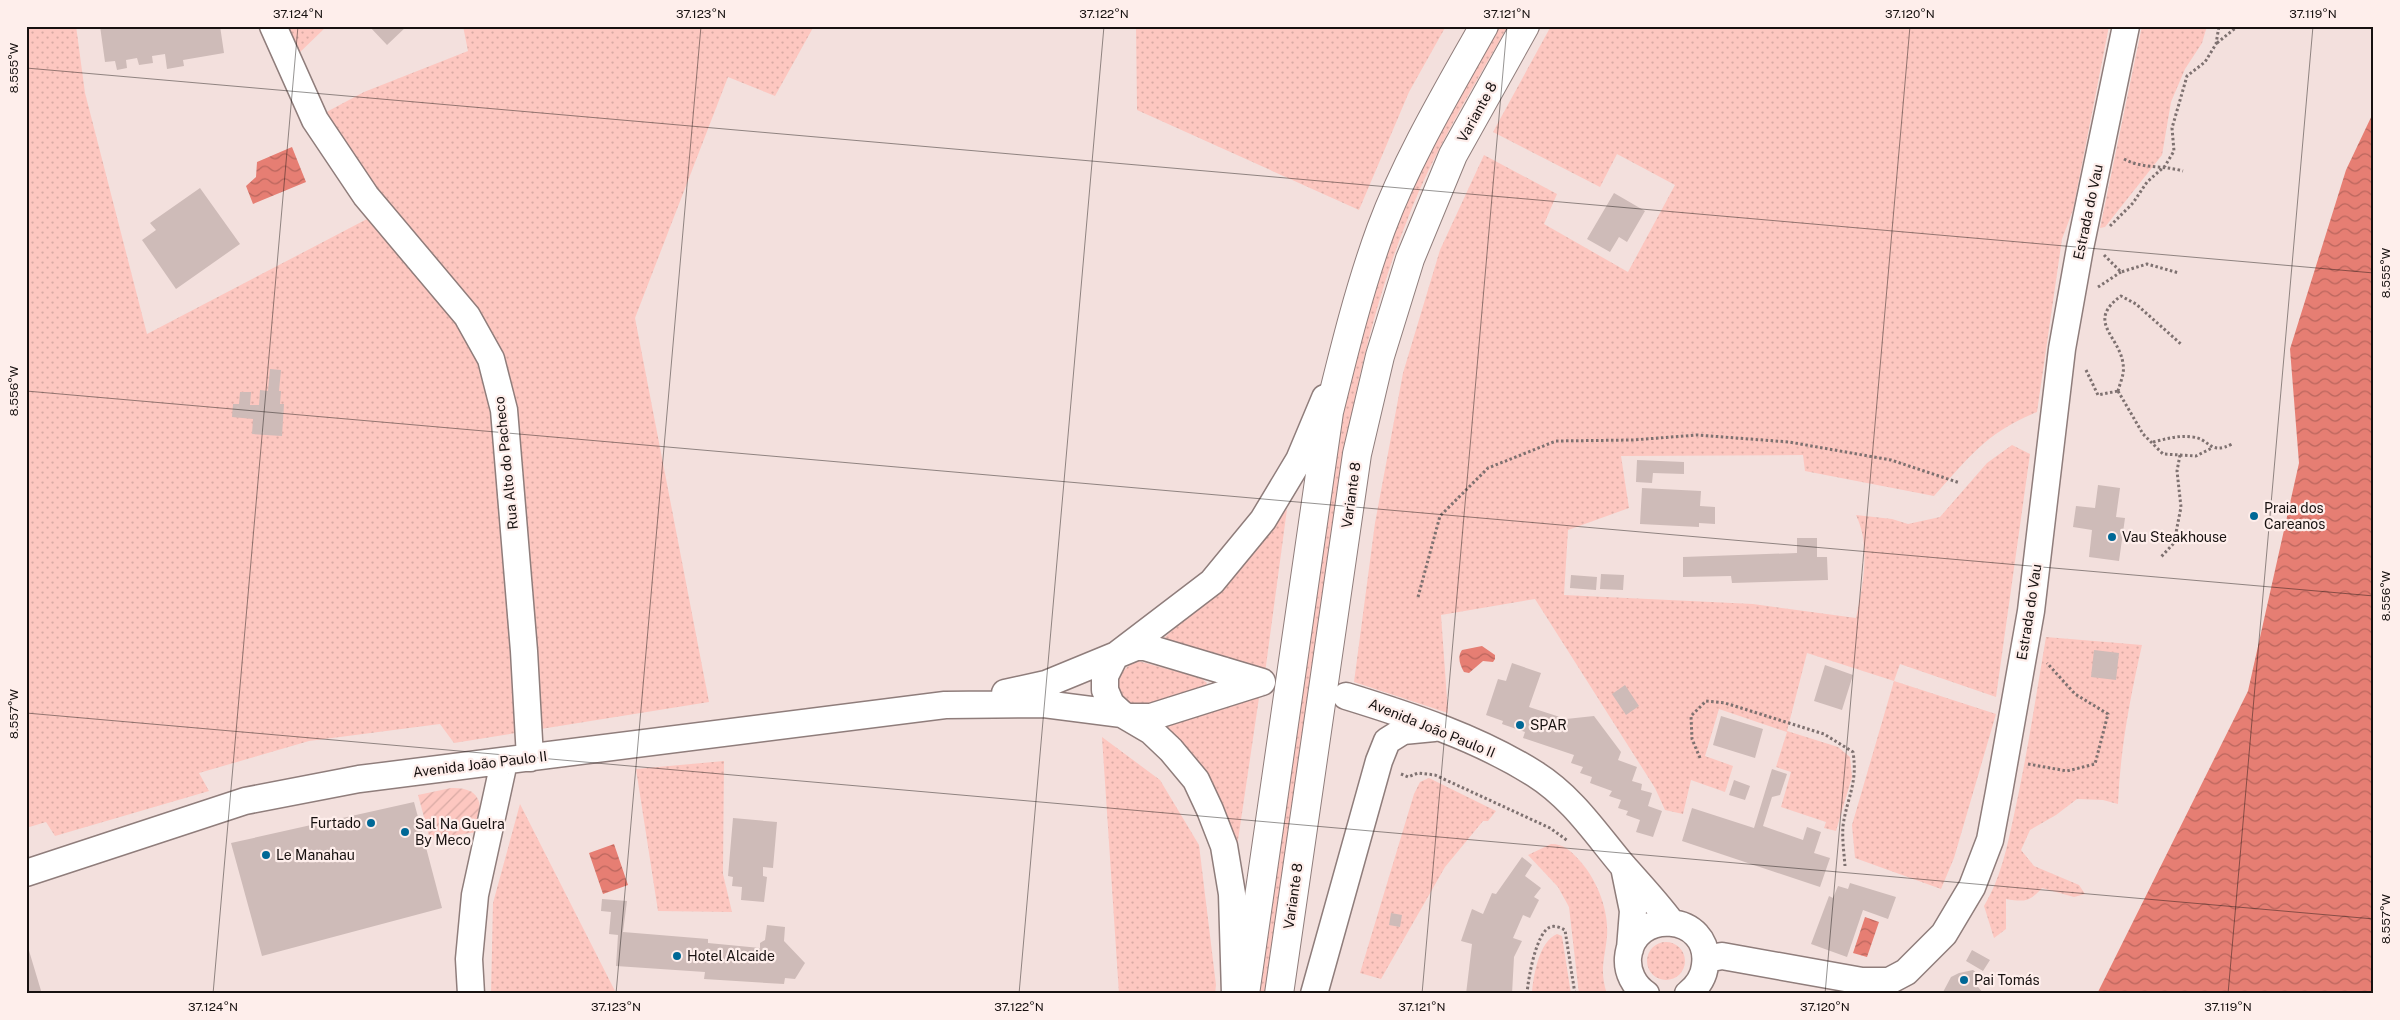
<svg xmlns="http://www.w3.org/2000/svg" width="2400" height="1020" viewBox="0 0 2400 1020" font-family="'Public Sans',sans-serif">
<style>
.grass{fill:url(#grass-dots)}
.garden{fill:url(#garden-furrows)}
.water{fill:url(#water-waves)}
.building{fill:#cebbb8}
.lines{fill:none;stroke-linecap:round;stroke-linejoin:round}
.minor-casing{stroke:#8f7d7b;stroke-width:29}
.secondary-casing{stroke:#8f7d7b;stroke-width:30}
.path{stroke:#7e7170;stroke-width:3;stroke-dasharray:2.5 2.5;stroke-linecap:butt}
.minor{stroke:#fff;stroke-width:26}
.secondary{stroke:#fff;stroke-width:28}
.ticks{fill:none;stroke:#171110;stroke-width:1;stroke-opacity:0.45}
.poi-dot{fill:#006896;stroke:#feeeeb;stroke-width:2}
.labels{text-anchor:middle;stroke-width:4.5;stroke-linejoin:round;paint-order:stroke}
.street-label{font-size:14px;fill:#171110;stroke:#feeeeb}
.poi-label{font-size:14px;fill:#171110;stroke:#feeeeb;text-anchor:start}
.neatline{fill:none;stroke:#171110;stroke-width:2}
.ticks-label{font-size:12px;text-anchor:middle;fill:#171110}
</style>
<defs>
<pattern id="grass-dots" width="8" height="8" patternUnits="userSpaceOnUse" patternTransform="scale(1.25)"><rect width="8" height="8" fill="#fdc7c0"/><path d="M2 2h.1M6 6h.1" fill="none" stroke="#d8aaa4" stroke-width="1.8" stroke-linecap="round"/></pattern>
<pattern id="garden-furrows" width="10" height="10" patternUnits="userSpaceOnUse" patternTransform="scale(1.25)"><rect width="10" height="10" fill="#fdc7c0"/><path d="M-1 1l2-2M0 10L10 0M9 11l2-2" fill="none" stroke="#d8aaa4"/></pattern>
<pattern id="water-waves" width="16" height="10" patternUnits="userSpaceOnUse" patternTransform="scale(1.25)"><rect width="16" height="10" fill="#e67e73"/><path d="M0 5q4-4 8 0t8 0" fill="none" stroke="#b9665d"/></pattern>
</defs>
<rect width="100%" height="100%" fill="#f3e0dd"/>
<path class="grass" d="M 26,26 L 76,26 L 85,93 L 147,334 L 390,207 L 319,116 L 364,92 L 468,51 L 463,26 L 814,26 L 775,96 L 728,77 L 635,318 L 709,702 L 454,743 L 440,724 L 309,741 L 199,773 L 209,791 L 55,836 L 46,822 L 26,828 Z
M 283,26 L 327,26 L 296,56 Z
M 1136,26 L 1446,26 L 1409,92 L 1359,210 L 1137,110 Z
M 1496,26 L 1508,26 C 1472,89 1434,151 1408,218 C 1374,302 1355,389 1340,478 L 1265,994 L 1257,994 L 1339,419 L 1366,312 L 1402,209 L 1429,149 Z
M 1551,26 L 2109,26 L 2073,210 L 2062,239 L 2037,412 C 1987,432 1969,457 1934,496 L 1805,471 L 1803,455 L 1621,456 L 1629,508 L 1568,530 L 1564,595 L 1753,604 L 1856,618 C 1863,585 1871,546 1856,515 L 1892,519 L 1908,524 L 1940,517 L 1987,463 L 2012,445 L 2030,454 L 1996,697 L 1900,664 L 1894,681 L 1996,714 L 1954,858 L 1941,889 L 1855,858 L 1852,825 L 1894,681 L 1807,653 L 1787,731 L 1838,747 L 1850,757 L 1852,777 L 1836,831 L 1824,828 L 1826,822 L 1781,807 L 1791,772 L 1776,767 L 1787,732 L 1719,709 L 1705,756 L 1733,766 L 1725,792 L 1691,780 L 1683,814 L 1665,810 L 1655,788 L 1535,599 L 1441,615 L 1448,713 L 1354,682 L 1375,523 L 1403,373 L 1440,250 L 1484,155 L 1557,194 L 1544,224 L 1628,272 L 1675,185 L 1617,154 L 1600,187 L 1493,132 Z
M 2142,26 L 2207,26 L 2202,43 L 2185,69 L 2171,102 L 2162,155 L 2105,227 L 2100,228 Z
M 1287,509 L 1265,673 L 1162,640 L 1232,573 Z
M 2046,637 L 2142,645 C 2130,698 2120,751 2118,804 L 2103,800 L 2077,799 L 2056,815 L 2030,830 L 2021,850 L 2034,866 L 2079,885 L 2085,894 L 2074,897 L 2042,888 C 2029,902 2025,902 2006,899 L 2006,929 L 1994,938 L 1984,906 C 2001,878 2007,847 2014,815 C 2027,756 2036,696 2046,637 Z
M 1138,661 L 1201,678 L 1207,683 L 1205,686 L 1136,707 C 1133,705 1128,704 1125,701 C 1108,689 1122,665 1138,661 Z
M 1260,691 L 1237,847 L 1155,724 Z
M 1102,737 L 1160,780 L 1199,845 L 1216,985 L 1215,994 L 1119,994 Z
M 724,761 L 723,874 L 732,912 L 658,911 L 636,769 Z
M 1429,778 L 1496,811 L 1488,821 L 1483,821 L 1445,867 L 1381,979 L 1360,973 L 1414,794 L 1420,782 Z
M 520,804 L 616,993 L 623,994 L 491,994 L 493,903 Z
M 1551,844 C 1564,844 1571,851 1580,861 C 1597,880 1609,910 1607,936 C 1605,959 1599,970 1607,994 L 1579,994 L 1569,907 L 1558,887 L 1528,855 Z
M 1557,934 L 1562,936 L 1571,994 L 1532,994 C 1533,977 1539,941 1557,934 Z
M1647 961a19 19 0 1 1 38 0a19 19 0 1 1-38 0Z"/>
<path class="garden" d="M 451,788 C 483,787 483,806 477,832 L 430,839 L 418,795 Z"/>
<path class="water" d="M 2374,111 L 2374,994 L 2097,994 L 2248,691 L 2299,463 L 2290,349 L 2346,170 Z
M 292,147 L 306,182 L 253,204 L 246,186 L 256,177 L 257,162 Z
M 1482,646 L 1495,655 L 1495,659 L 1493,662 L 1483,661 L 1469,673 L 1464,672 C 1460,665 1457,657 1462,650 Z
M 614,844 L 628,885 L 603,894 L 589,853 Z
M 1865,917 L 1879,922 L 1867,957 L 1853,953 Z"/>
<path class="building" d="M 100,26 L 220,26 L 224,53 L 183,60 L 184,66 L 167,69 L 165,54 L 152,56 L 153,63 L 139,65 L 137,58 L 126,60 L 127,68 L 117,70 L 115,61 L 105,62 Z
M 369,26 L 407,26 L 387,45 Z
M 200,188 L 240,244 L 176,289 L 142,240 L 156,230 L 150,223 Z
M 1614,193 L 1645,211 L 1627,242 L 1619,237 L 1610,252 L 1587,239 Z
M 270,369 L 281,370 L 279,391 L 281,391 L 280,404 L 284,404 L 282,436 L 252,434 L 253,419 L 232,417 L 233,404 L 239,404 L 240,392 L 251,392 L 250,405 L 259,405 L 260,390 L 268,391 Z
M 1637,460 L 1684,462 L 1684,474 L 1653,473 L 1652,483 L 1636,482 Z
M 2098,485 L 2120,488 L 2116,517 L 2125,518 L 2119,561 L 2089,557 L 2092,530 L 2073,527 L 2076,506 L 2095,508 Z
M 1642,488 L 1701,491 L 1700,506 L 1715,507 L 1715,524 L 1699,523 L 1699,527 L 1640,524 Z
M 1797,538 L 1817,538 L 1817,557 L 1827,557 L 1828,580 L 1732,583 L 1731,576 L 1683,577 L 1683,557 L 1797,553 Z
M 1601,574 L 1624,575 L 1623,590 L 1600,589 Z
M 1571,575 L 1597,577 L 1596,590 L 1570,588 Z
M 2094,650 L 2119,653 L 2116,680 L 2091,677 Z
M 1512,663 L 1541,673 L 1529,707 L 1566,719 L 1594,716 L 1621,752 L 1618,760 L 1637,767 L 1632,781 L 1642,784 L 1641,790 L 1652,793 L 1648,806 L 1662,811 L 1653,837 L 1636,832 L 1640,820 L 1626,815 L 1628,811 L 1618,808 L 1621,800 L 1609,796 L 1612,791 L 1590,783 L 1592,777 L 1580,773 L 1583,767 L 1571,763 L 1574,755 L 1523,738 L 1525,732 L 1502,724 L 1503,721 L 1486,715 L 1498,679 L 1506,681 Z
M 1825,665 L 1853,675 L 1842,710 L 1814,701 Z
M 1625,685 L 1639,706 L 1626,715 L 1612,694 Z
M 1721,716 L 1763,729 L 1755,758 L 1713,745 Z
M 1772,769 L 1787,774 L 1780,795 L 1772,797 L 1763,826 L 1803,840 L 1807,827 L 1821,832 L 1814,853 L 1830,858 L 1820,887 L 1682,841 L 1692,808 L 1754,828 Z
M 1734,780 L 1750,786 L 1745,800 L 1729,795 Z
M 414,802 L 442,908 L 262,956 L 231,843 Z
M 733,818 L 777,822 L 773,868 L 763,867 L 763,876 L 767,877 L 764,902 L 741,900 L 742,887 L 732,886 L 733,877 L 728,876 Z
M 1522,857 L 1532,865 L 1525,876 L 1541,888 L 1534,897 L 1539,900 L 1530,918 L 1523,915 L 1513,938 L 1522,941 L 1514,957 L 1512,994 L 1466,994 L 1472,944 L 1461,941 L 1472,909 L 1483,914 L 1492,893 L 1496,894 Z
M 1850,883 L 1896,897 L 1888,919 L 1863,910 L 1847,957 L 1811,944 L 1829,896 L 1833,898 L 1838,886 L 1848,889 Z
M 602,899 L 627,901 L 623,932 L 708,939 L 708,943 L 760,948 L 760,943 L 765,940 L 767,925 L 785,927 L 784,941 L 805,963 L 795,979 L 785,978 L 784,984 L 704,979 L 705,972 L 616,966 L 618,935 L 609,934 L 611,912 L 601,911 Z
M 1391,913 L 1402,915 L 1400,927 L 1389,925 Z
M 26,944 L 27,944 L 42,994 L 26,994 Z
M 1972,950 L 1990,960 L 1983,971 L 1966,961 Z
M 1973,970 L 1978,974 L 1978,987 L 1984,994 L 1942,994 L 1951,977 L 1959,973 Z"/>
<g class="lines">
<g class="minor-casing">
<path id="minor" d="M 273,26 L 315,120 L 366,196 L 467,316 L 491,359 L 504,410 L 524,651 L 530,758
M 1005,693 L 1046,684 L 1136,647 L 1145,647 L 1262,682
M 1346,696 C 1411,716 1478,738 1535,774 C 1573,798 1596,834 1624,867 C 1640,885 1656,902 1671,922
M 1129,717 L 1151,717 L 1262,682
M 1624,867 L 1633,911 L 1630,949
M 26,873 L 245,801 L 359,779 L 945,705 L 1044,704 L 1122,714
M 1706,959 L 1722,956 L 1862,981 L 1889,981 L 1906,972 L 1944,934 L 1972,887 L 1990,840 L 1999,792 L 2031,611 L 2062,349 L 2080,248 L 2126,26
M 471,994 L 469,959 L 475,895 L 504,762
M 1235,994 L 1232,894 L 1224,846 L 1210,810 L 1196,780 L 1171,750 L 1151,731 L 1122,714 L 1111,704 L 1105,690 L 1105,676 L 1115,656 L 1212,582 L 1263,520 L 1299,460 L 1325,398
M 1314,994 L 1379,761 L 1387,741 L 1403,731 L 1434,728
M 1646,994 C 1634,986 1627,972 1628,958 C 1632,907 1712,913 1705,965 C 1704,977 1698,986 1688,994"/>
</g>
<g class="secondary-casing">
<path id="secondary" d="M 1245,994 L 1329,412 C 1344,351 1359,289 1381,229 C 1407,159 1447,92 1484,26
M 1279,994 L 1357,454 L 1380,356 L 1410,259 L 1453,155 L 1525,26"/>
</g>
<path class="path" d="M 2217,43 L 2238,26
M 2124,159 C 2142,169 2162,165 2183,171
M 2110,226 L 2133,203 L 2147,182 L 2165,166 L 2174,151 L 2172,128 L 2187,76 L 2205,62 L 2216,44 L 2219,26
M 2104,255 L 2121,272 L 2147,264 L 2179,273
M 2098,287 L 2121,272
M 2086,370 L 2098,395 L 2118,391
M 2118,391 L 2143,434 L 2163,454 L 2180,455 L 2177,471 L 2181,507 L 2174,543 L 2161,557
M 2118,391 C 2120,383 2125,373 2123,364 C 2120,336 2085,322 2121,296 L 2136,304 L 2182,345
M 2153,442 C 2166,439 2178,435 2192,437 C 2210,438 2209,456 2232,444
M 2180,455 L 2196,456 L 2212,448
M 1418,597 L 1440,516 L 1488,468 L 1556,441 L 1633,440 L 1697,435 L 1789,442 L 1891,460 L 1960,483
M 1700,758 L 1692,739 L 1691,716 L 1706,701 L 1725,703 L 1824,734 L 1853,752 C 1858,784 1847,797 1843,826 C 1842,839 1844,853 1845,866
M 2028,764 L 2067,771 L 2095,764 L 2108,714 L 2075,694 L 2047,663
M 1401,774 L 1408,777 L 1418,773 L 1435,775 L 1550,828 L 1568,841
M 1527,994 C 1528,979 1536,933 1550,927 C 1555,925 1561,928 1565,930 L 1575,994"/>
<use href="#minor" class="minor"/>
<use href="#secondary" class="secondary"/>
</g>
<path class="ticks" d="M 26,68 L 2374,273M 26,391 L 2374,596M 26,713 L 2374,919M 213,994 L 298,26M 616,994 L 701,26M 1019,994 L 1104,26M 1422,994 L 1507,26M 1825,994 L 1910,26M 2228,994 L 2313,26"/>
<g class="poi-dot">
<circle cx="2254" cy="516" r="5"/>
<circle cx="2112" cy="537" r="5"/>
<circle cx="1520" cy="725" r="5"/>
<circle cx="371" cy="823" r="5"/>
<circle cx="405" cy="832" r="5"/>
<circle cx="266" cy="855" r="5"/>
<circle cx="677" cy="956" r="5"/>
<circle cx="1964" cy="980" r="5"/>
</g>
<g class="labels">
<g class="street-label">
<text transform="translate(1477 112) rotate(-61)" y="5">Variante 8</text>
<text transform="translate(2088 212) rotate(-78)" y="5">Estrada do Vau</text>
<text transform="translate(506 463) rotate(-96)" y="5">Rua Alto do Pacheco</text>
<text transform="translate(1351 495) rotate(-82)" y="5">Variante 8</text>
<text transform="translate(2029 612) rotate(-81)" y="5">Estrada do Vau</text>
<text transform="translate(1432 728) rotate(22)" y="5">Avenida João Paulo II</text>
<text transform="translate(480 764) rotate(-7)" y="5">Avenida João Paulo II</text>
<text transform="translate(1293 896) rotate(-82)" y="5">Variante 8</text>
</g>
<g class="poi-label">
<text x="2264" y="513">Praia dos<tspan x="2264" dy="16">Careanos</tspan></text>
<text x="2122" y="542">Vau Steakhouse</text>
<text x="1530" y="730">SPAR</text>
<text x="361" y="828" text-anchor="end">Furtado</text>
<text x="415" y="829">Sal Na Guelra<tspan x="415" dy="16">By Meco</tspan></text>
<text x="276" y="860">Le Manahau</text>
<text x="687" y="961">Hotel Alcaide</text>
<text x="1974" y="985">Pai Tomás</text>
</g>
</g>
<rect width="2400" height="1020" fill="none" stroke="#feeeeb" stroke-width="55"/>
<rect x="28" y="28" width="2344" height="964" class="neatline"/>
<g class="ticks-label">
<text x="298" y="18">37.124°N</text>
<text x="701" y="18">37.123°N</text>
<text x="1104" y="18">37.122°N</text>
<text x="1507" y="18">37.121°N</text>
<text x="1910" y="18">37.120°N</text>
<text x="2313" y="18">37.119°N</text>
<text transform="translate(14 68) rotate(-90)" y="4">8.555°W</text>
<text transform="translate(2386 273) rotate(-90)" y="4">8.555°W</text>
<text transform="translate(14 391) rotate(-90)" y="4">8.556°W</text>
<text transform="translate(2386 596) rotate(-90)" y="4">8.556°W</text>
<text transform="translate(14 714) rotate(-90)" y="4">8.557°W</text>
<text transform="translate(2386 919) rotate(-90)" y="4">8.557°W</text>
<text x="213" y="1011">37.124°N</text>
<text x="616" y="1011">37.123°N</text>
<text x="1019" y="1011">37.122°N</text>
<text x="1422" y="1011">37.121°N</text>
<text x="1825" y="1011">37.120°N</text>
<text x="2228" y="1011">37.119°N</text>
</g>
</svg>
